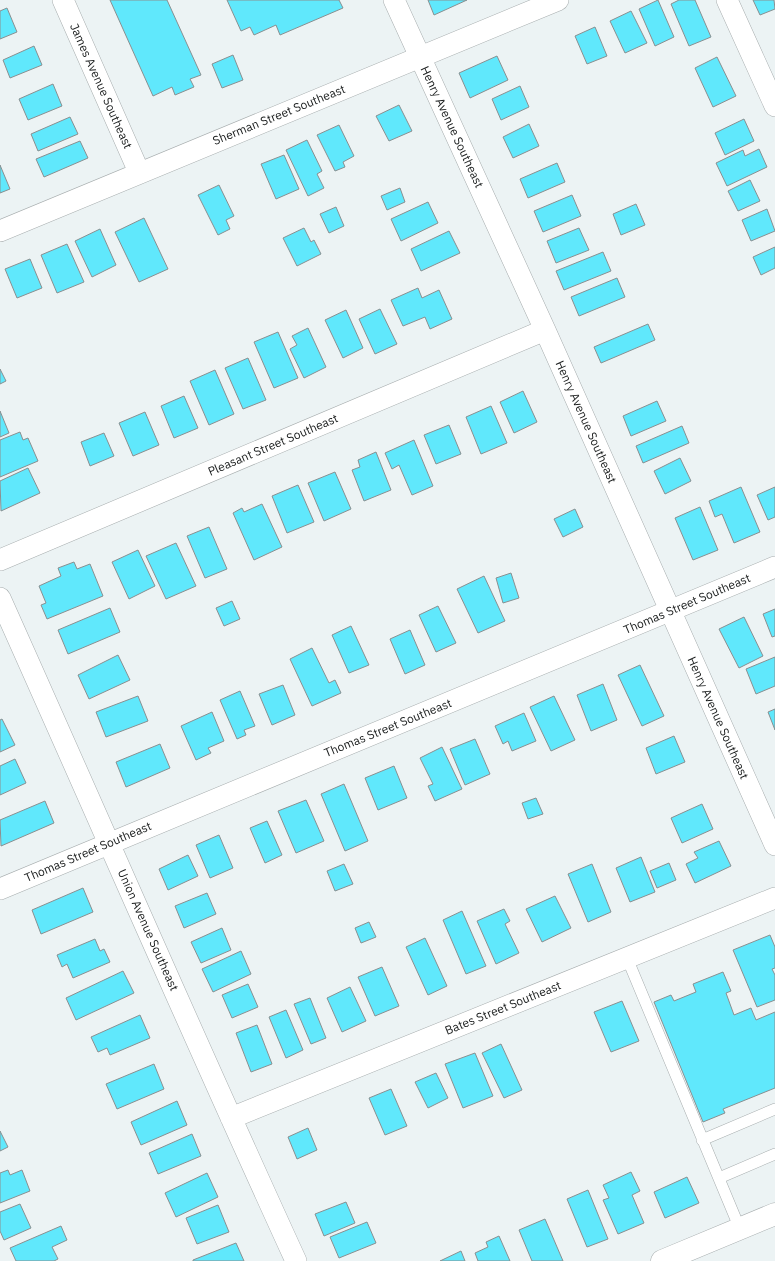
<svg xmlns="http://www.w3.org/2000/svg" width="775" height="1261" viewBox="0 0 775 1261" font-family="'IBM Plex Sans',sans-serif">
<style>
.building{fill:#60e8fc;stroke:#898f90}
.lines{fill:none;stroke-linecap:round;stroke-linejoin:round}
.lane-casing{stroke:#a7adae;stroke-width:12}
.street-casing{stroke:#a7adae;stroke-width:22}
.secondary-casing{stroke:#a7adae;stroke-width:23}
.lane{stroke:#fff;stroke-width:11}
.street{stroke:#fff;stroke-width:21}
.secondary{stroke:#fff;stroke-width:22}
.labels{text-anchor:middle;stroke-width:4;stroke-linejoin:round;paint-order:stroke}
.street-label{font-size:12px;fill:#1a1d1d;stroke:#fff}
</style>
<rect width="100%" height="100%" fill="#ecf3f4"/>
<path class="building" d="M 110,0 L 167,0 L 201,75 L 190,79 L 194,87 L 175,95 L 172,87 L 153,96 Z
M 227,0 L 339,0 L 343,8 L 280,35 L 276,25 L 254,35 L 250,27 L 241,31 Z
M 428,0 L 467,0 L 434,15 Z
M 658,0 L 674,37 L 655,46 L 639,9 Z
M 679,0 L 695,0 L 711,37 L 689,46 L 671,4 Z
M 753,0 L 774,0 L 775,9 L 760,15 Z
M 7,8 L 17,32 L 0,39 L 0,11 Z
M 631,11 L 647,43 L 625,53 L 610,21 Z
M 595,27 L 607,56 L 587,64 L 575,36 Z
M 34,46 L 42,65 L 10,78 L 3,60 Z
M 233,55 L 243,80 L 222,88 L 212,64 Z
M 497,56 L 508,80 L 470,98 L 459,73 Z
M 717,57 L 736,96 L 713,107 L 695,68 Z
M 53,84 L 62,106 L 28,120 L 19,99 Z
M 520,86 L 529,107 L 501,120 L 492,99 Z
M 399,105 L 412,131 L 389,141 L 376,116 Z
M 70,117 L 78,134 L 38,151 L 31,134 Z
M 744,119 L 754,141 L 725,155 L 715,133 Z
M 529,124 L 539,146 L 513,158 L 503,137 Z
M 339,125 L 354,156 L 343,162 L 345,167 L 335,171 L 317,135 Z
M 307,140 L 322,171 L 317,174 L 324,188 L 308,196 L 286,150 Z
M 80,141 L 88,158 L 44,177 L 36,159 Z
M 759,149 L 767,167 L 727,186 L 716,163 L 743,150 L 745,156 Z
M 284,155 L 299,189 L 276,199 L 261,164 Z
M 557,163 L 565,182 L 528,198 L 520,179 Z
M 0,165 L 10,189 L 0,193 Z
M 750,180 L 760,201 L 738,211 L 728,191 Z
M 219,185 L 234,216 L 226,220 L 230,229 L 218,235 L 198,195 Z
M 400,188 L 405,202 L 387,210 L 381,196 Z
M 572,195 L 581,216 L 543,232 L 534,211 Z
M 428,202 L 438,223 L 401,241 L 391,219 Z
M 636,204 L 645,225 L 621,235 L 613,214 Z
M 336,207 L 344,226 L 329,233 L 320,214 Z
M 767,209 L 775,231 L 751,241 L 742,220 Z
M 144,218 L 168,269 L 139,282 L 115,232 Z
M 304,228 L 311,242 L 314,240 L 321,254 L 297,266 L 283,238 Z
M 579,228 L 589,250 L 556,263 L 547,241 Z
M 100,229 L 116,265 L 92,277 L 75,241 Z
M 449,231 L 460,253 L 421,271 L 411,249 Z
M 67,244 L 84,282 L 57,293 L 41,255 Z
M 775,247 L 775,268 L 761,275 L 753,257 Z
M 603,252 L 611,271 L 564,290 L 556,271 Z
M 30,259 L 42,288 L 17,298 L 5,269 Z
M 617,278 L 625,297 L 579,316 L 571,297 Z
M 418,288 L 422,298 L 439,290 L 452,319 L 430,329 L 425,317 L 403,326 L 391,300 Z
M 380,309 L 397,344 L 375,354 L 359,319 Z
M 346,310 L 363,348 L 343,358 L 325,320 Z
M 648,324 L 655,340 L 601,363 L 594,347 Z
M 308,328 L 326,367 L 304,378 L 290,349 L 297,345 L 292,336 Z
M 278,332 L 298,378 L 274,388 L 254,342 Z
M 248,358 L 266,400 L 243,409 L 225,368 Z
M 0,369 L 6,381 L 0,384 Z
M 215,370 L 234,414 L 209,425 L 190,381 Z
M 523,391 L 537,422 L 514,433 L 500,402 Z
M 184,396 L 198,428 L 174,438 L 161,406 Z
M 657,401 L 666,421 L 631,436 L 623,416 Z
M 491,406 L 507,443 L 481,454 L 466,417 Z
M 0,411 L 9,433 L 0,437 Z
M 145,412 L 159,445 L 133,456 L 119,423 Z
M 449,425 L 461,454 L 436,464 L 424,435 Z
M 682,426 L 689,443 L 643,463 L 636,446 Z
M 20,432 L 23,440 L 28,438 L 38,461 L 0,477 L 0,440 Z
M 104,433 L 114,456 L 90,466 L 81,442 Z
M 414,440 L 433,486 L 412,495 L 399,465 L 392,469 L 385,453 Z
M 376,452 L 391,490 L 364,501 L 352,470 L 360,467 L 358,460 Z
M 680,458 L 691,481 L 665,494 L 654,471 Z
M 28,468 L 40,493 L 1,511 L 0,481 Z
M 335,472 L 351,509 L 324,521 L 308,483 Z
M 298,485 L 314,522 L 287,533 L 272,496 Z
M 741,487 L 760,532 L 734,543 L 722,514 L 715,517 L 709,501 Z
M 775,487 L 775,517 L 768,520 L 757,495 Z
M 262,504 L 282,547 L 254,560 L 233,513 L 242,508 L 244,512 Z
M 700,507 L 718,550 L 693,560 L 675,518 Z
M 575,509 L 583,527 L 563,537 L 554,519 Z
M 209,527 L 227,569 L 205,578 L 187,536 Z
M 176,543 L 196,586 L 166,599 L 146,556 Z
M 138,550 L 155,586 L 129,599 L 112,562 Z
M 74,562 L 77,569 L 90,564 L 103,596 L 47,619 L 41,605 L 46,603 L 39,586 L 61,576 L 58,568 Z
M 511,573 L 519,598 L 503,603 L 496,578 Z
M 484,576 L 505,621 L 478,633 L 457,589 Z
M 232,601 L 240,619 L 224,626 L 216,608 Z
M 438,606 L 456,643 L 436,652 L 419,615 Z
M 110,608 L 120,632 L 68,654 L 58,630 Z
M 775,609 L 775,636 L 772,637 L 763,614 Z
M 744,617 L 763,656 L 739,668 L 719,629 Z
M 351,626 L 369,665 L 349,673 L 332,635 Z
M 410,630 L 425,665 L 405,674 L 390,639 Z
M 312,648 L 329,683 L 335,680 L 341,693 L 312,706 L 290,659 Z
M 118,655 L 130,680 L 89,699 L 78,675 Z
M 775,657 L 775,686 L 756,694 L 746,669 Z
M 640,665 L 664,716 L 642,726 L 618,675 Z
M 603,684 L 617,720 L 591,731 L 577,695 Z
M 283,685 L 295,715 L 272,725 L 259,694 Z
M 240,691 L 255,726 L 244,730 L 246,735 L 237,739 L 220,700 Z
M 138,696 L 148,721 L 106,737 L 96,712 Z
M 554,696 L 575,740 L 551,751 L 530,707 Z
M 775,709 L 775,730 L 768,712 Z
M 212,712 L 224,741 L 208,748 L 211,753 L 196,760 L 181,726 Z
M 524,713 L 536,741 L 512,751 L 508,741 L 503,744 L 495,726 Z
M 2,719 L 15,745 L 0,752 L 0,720 Z
M 674,736 L 685,762 L 656,774 L 646,748 Z
M 475,739 L 490,774 L 465,785 L 450,749 Z
M 160,744 L 170,768 L 126,787 L 116,762 Z
M 442,747 L 462,789 L 435,801 L 428,786 L 433,784 L 420,758 Z
M 15,759 L 26,783 L 0,795 L 0,766 Z
M 394,766 L 407,798 L 378,810 L 365,778 Z
M 344,784 L 368,841 L 345,851 L 321,794 Z
M 536,798 L 543,814 L 528,819 L 522,803 Z
M 306,800 L 324,841 L 296,853 L 278,811 Z
M 45,801 L 54,823 L 1,846 L 0,820 Z
M 702,804 L 713,829 L 682,843 L 671,818 Z
M 267,821 L 282,855 L 265,863 L 250,828 Z
M 219,835 L 233,868 L 210,878 L 196,845 Z
M 719,841 L 731,866 L 695,883 L 686,864 L 698,858 L 694,852 Z
M 188,855 L 198,876 L 168,890 L 159,869 Z
M 641,857 L 655,892 L 630,902 L 616,868 Z
M 669,863 L 676,880 L 657,888 L 650,871 Z
M 344,864 L 353,884 L 335,891 L 327,871 Z
M 592,864 L 611,912 L 588,922 L 568,874 Z
M 83,888 L 93,912 L 41,934 L 32,910 Z
M 207,893 L 216,914 L 184,928 L 175,906 Z
M 555,896 L 571,928 L 542,942 L 526,909 Z
M 504,909 L 510,921 L 505,924 L 519,953 L 496,964 L 477,921 Z
M 462,911 L 486,966 L 466,974 L 443,920 Z
M 369,922 L 376,937 L 361,943 L 355,928 Z
M 222,928 L 231,950 L 201,963 L 191,942 Z
M 770,935 L 775,947 L 775,968 L 772,969 L 775,975 L 775,1000 L 757,1007 L 733,950 Z
M 425,938 L 447,986 L 428,995 L 406,947 Z
M 95,939 L 100,951 L 104,949 L 110,962 L 73,978 L 67,964 L 62,967 L 57,955 Z
M 241,951 L 251,974 L 213,992 L 202,969 Z
M 382,967 L 399,1006 L 375,1016 L 358,977 Z
M 123,971 L 134,993 L 76,1020 L 66,998 Z
M 723,972 L 731,991 L 726,993 L 734,1015 L 751,1008 L 756,1020 L 775,1012 L 775,1088 L 723,1109 L 725,1113 L 703,1122 L 654,1002 L 671,995 L 674,1001 L 696,992 L 693,984 Z
M 248,984 L 258,1007 L 232,1018 L 222,995 Z
M 350,987 L 366,1021 L 342,1032 L 327,998 Z
M 310,998 L 326,1038 L 311,1044 L 294,1004 Z
M 622,1001 L 639,1041 L 611,1052 L 594,1012 Z
M 286,1010 L 303,1050 L 286,1058 L 269,1017 Z
M 140,1015 L 150,1038 L 110,1055 L 107,1048 L 98,1052 L 91,1037 Z
M 257,1025 L 272,1064 L 251,1072 L 236,1033 Z
M 501,1044 L 522,1090 L 504,1098 L 482,1053 Z
M 475,1053 L 493,1096 L 463,1108 L 445,1064 Z
M 154,1064 L 164,1089 L 117,1109 L 106,1084 Z
M 436,1073 L 448,1098 L 428,1108 L 415,1082 Z
M 391,1089 L 407,1126 L 385,1135 L 369,1098 Z
M 177,1101 L 187,1125 L 141,1145 L 131,1122 Z
M 308,1128 L 317,1150 L 297,1159 L 288,1137 Z
M 0,1131 L 8,1147 L 0,1151 Z
M 192,1134 L 201,1156 L 158,1174 L 149,1153 Z
M 8,1170 L 10,1175 L 22,1170 L 30,1191 L 0,1203 L 0,1173 Z
M 631,1172 L 640,1191 L 632,1195 L 644,1223 L 618,1234 L 603,1200 L 609,1198 L 603,1185 Z
M 207,1173 L 218,1197 L 176,1217 L 165,1193 Z
M 687,1177 L 699,1203 L 665,1218 L 654,1192 Z
M 588,1190 L 608,1239 L 587,1247 L 567,1199 Z
M 346,1202 L 355,1223 L 324,1236 L 315,1214 Z
M 20,1204 L 31,1228 L 4,1240 L 0,1231 L 0,1212 Z
M 218,1205 L 229,1232 L 197,1244 L 186,1218 Z
M 545,1219 L 563,1261 L 532,1261 L 519,1230 Z
M 367,1222 L 376,1243 L 339,1258 L 330,1237 Z
M 61,1226 L 67,1240 L 52,1247 L 58,1259 L 54,1261 L 16,1261 L 10,1248 Z
M 499,1236 L 510,1261 L 478,1261 L 475,1253 L 488,1247 L 486,1242 Z
M 236,1243 L 244,1261 L 193,1261 L 193,1260 Z
M 461,1251 L 465,1261 L 440,1261 Z"/>
<g class="lines">
<g class="lane-casing">
<path id="lane" d="M 627,958 L 740,1229
M 702,1140 L 775,1109
M 719,1178 L 775,1154"/>
</g>
<g class="street-casing">
<path id="street" d="M 63,0 L 139,172
M 394,0 L 545,330 L 775,845
M 727,0 L 775,106
M 0,231 L 558,0
M 0,560 L 545,330
M 0,598 C 99,819 195,1041 296,1261
M 0,889 L 775,567
M 231,1118 L 775,898"/>
</g>
<g class="secondary-casing">
<path id="secondary" d="M 662,1261 L 775,1214"/>
</g>
<use href="#lane" class="lane"/>
<use href="#street" class="street"/>
<use href="#secondary" class="secondary"/>
</g>
<g class="labels">
<g class="street-label">
<text transform="translate(101 86) rotate(66)" y="4">James Avenue Southeast</text>
<text transform="translate(279 115) rotate(-22)" y="4">Sherman Street Southeast</text>
<text transform="translate(452 127) rotate(65)" y="4">Henry Avenue Southeast</text>
<text transform="translate(586 422) rotate(66)" y="4">Henry Avenue Southeast</text>
<text transform="translate(273 445) rotate(-23)" y="4">Pleasant Street Southeast</text>
<text transform="translate(687 604) rotate(-23)" y="4">Thomas Street Southeast</text>
<text transform="translate(718 718) rotate(66)" y="4">Henry Avenue Southeast</text>
<text transform="translate(388 728) rotate(-22)" y="4">Thomas Street Southeast</text>
<text transform="translate(88 852) rotate(-23)" y="4">Thomas Street Southeast</text>
<text transform="translate(148 930) rotate(66)" y="4">Union Avenue Southeast</text>
<text transform="translate(503 1008) rotate(-22)" y="4">Bates Street Southeast</text>
</g>
</g>
</svg>
